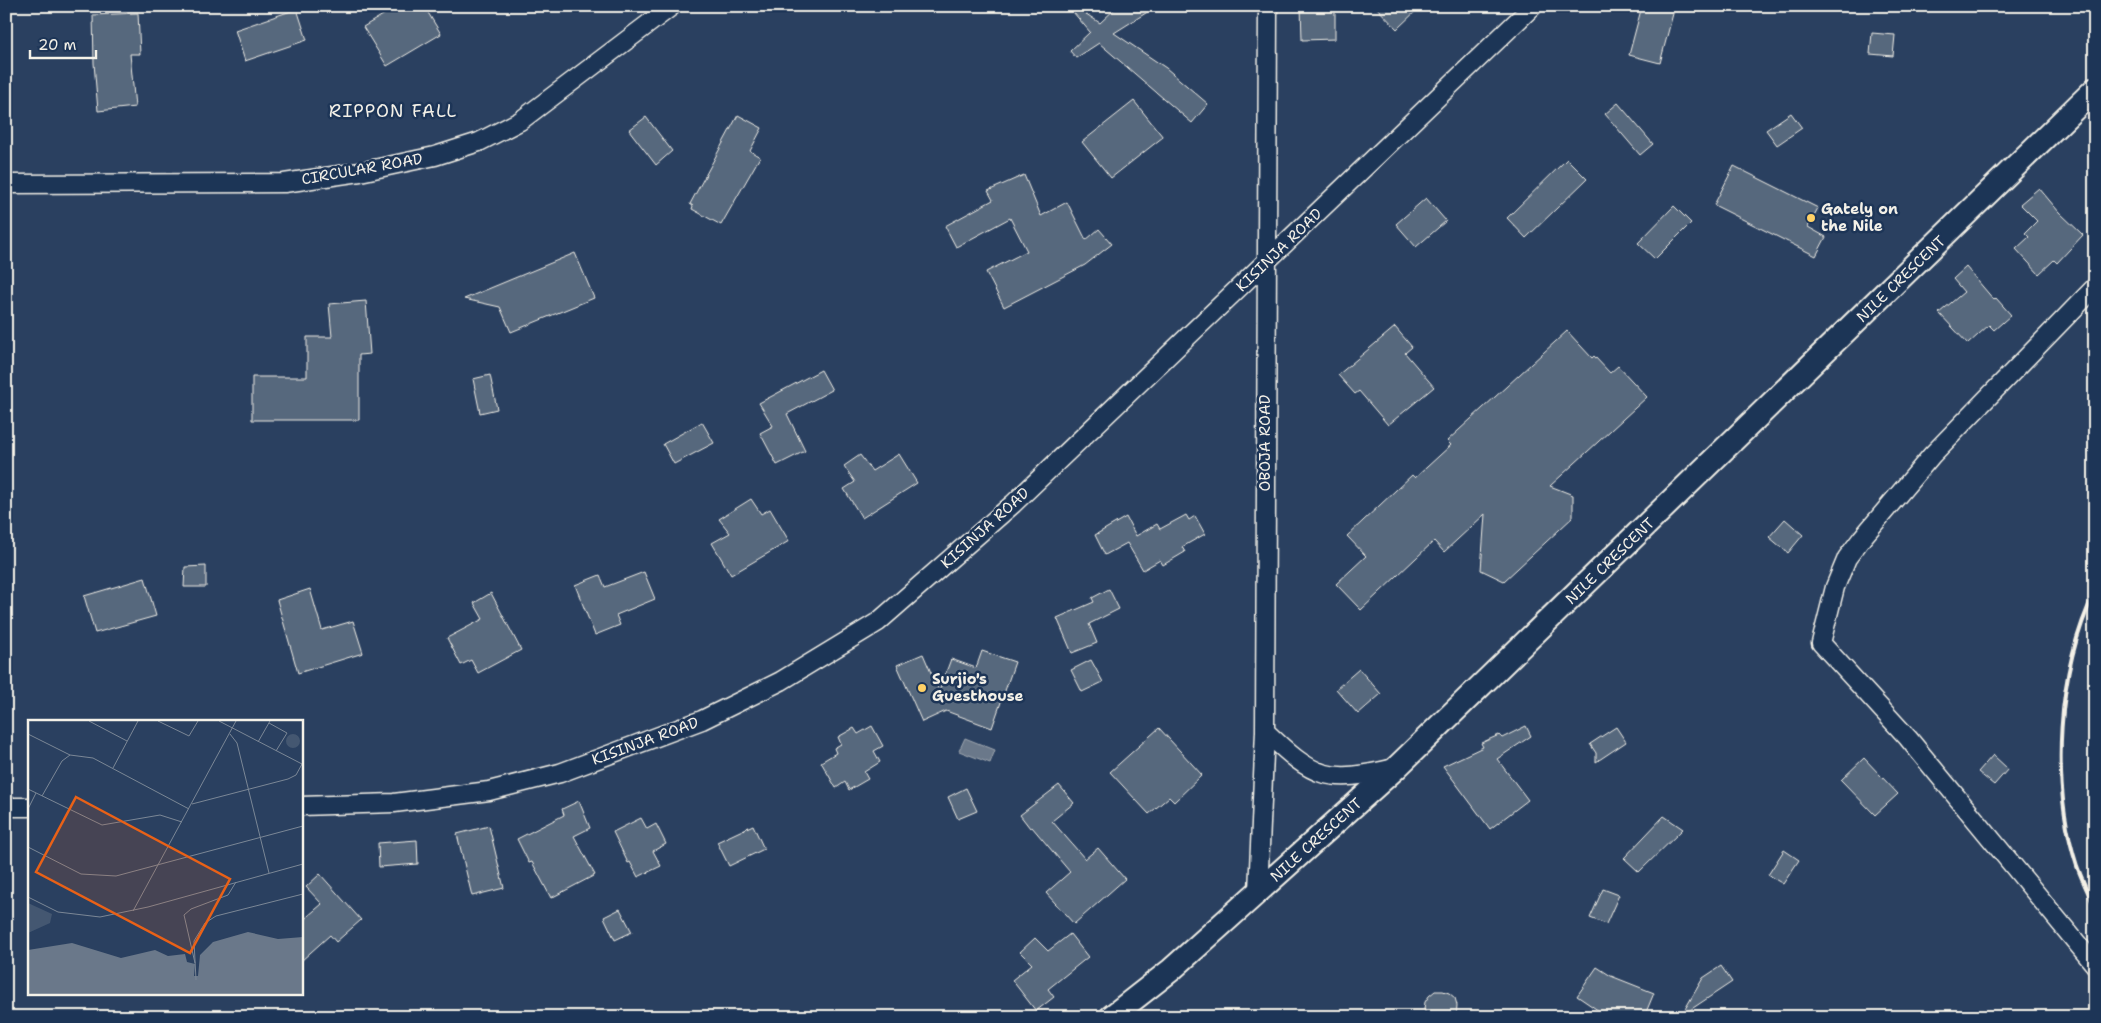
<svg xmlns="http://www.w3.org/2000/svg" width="2101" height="1023" viewBox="0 0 2101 1023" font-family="'Shantell Sans',sans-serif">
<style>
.water{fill:#6a788a;stroke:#a1a8b0}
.building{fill:#56677d;stroke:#f4f1e8}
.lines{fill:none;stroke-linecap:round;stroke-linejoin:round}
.minor-casing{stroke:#f4f1e8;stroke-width:21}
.tertiary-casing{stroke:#f4f1e8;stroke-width:26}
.minor{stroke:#1d3557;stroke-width:18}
.tertiary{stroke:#1d3557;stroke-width:22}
.rail{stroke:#f4f1e8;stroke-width:4}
.poi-dot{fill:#ffd166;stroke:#1d3557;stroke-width:2}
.labels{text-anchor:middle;stroke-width:5;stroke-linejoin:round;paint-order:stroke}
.street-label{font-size:15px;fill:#f4f1e8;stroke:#1d3557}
.poi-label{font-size:15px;font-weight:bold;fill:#f4f1e8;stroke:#1d3557;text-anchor:start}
.quarter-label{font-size:18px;letter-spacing:1px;fill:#f4f1e8;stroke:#1d3557}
.inset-road{fill:none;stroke:#7b8796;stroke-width:1}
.view{fill:#e96117;fill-opacity:0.15;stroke:#e96117;stroke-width:2.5}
.inset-edge{fill:none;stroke:#f4f1e8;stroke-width:2.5}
</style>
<rect width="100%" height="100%" fill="#2a4060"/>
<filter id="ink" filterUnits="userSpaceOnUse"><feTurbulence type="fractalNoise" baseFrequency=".02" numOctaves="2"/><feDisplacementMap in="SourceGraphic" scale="10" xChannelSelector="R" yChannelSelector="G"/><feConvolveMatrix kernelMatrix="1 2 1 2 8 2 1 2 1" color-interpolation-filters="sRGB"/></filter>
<g filter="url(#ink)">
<path class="water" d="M 965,738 L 995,750 L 990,763 L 959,751 Z"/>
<path class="building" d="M 398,6 L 424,6 L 441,34 L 387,66 L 363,27 Z
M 1118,6 L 1157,6 L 1114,33 L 1166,68 L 1208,104 L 1192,123 L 1099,43 L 1076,58 L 1070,51 L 1090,32 L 1073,12 L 1077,8 L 1100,23 Z
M 1301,6 L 1335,6 L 1335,39 L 1302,40 Z
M 1375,6 L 1421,6 L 1397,29 Z
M 1642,6 L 1675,6 L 1660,63 L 1629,55 Z
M 297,9 L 307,40 L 245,61 L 235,30 Z
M 138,13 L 140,54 L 130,54 L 135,107 L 98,111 L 94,63 L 93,15 Z
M 1872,33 L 1895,35 L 1893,56 L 1870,54 Z
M 1134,101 L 1163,137 L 1111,178 L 1082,142 Z
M 1618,103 L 1653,144 L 1640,155 L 1605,114 Z
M 1791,113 L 1802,128 L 1777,145 L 1766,130 Z
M 738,115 L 762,128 L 750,151 L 760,157 L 721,225 L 692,209 L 693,206 L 690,204 Z
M 646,117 L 672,151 L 656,165 L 629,130 Z
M 1567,159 L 1587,179 L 1526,238 L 1507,218 Z
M 1734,166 L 1818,208 L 1808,227 L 1826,237 L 1816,256 L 1714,205 Z
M 1024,175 L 1041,216 L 1067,202 L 1086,240 L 1099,229 L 1112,244 L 1085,265 L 1004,307 L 986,272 L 1027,251 L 1010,218 L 956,247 L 945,226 L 993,200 L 988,191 Z
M 2039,188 L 2059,212 L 2083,235 L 2057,263 L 2054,260 L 2039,274 L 2016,249 L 2029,237 L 2025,233 L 2037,221 L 2020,204 Z
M 1426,198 L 1446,221 L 1416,247 L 1396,224 Z
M 1674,206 L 1691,223 L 1655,259 L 1638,243 Z
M 575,253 L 594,298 L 511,332 L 500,307 L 464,299 Z
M 1966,267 L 1994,300 L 1996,298 L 2011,315 L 1994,330 L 1989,325 L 1968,344 L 1939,313 L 1964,292 L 1953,279 Z
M 366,301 L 370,354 L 359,355 L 359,420 L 252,420 L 252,377 L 307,377 L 307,337 L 332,337 L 329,304 Z
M 1395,327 L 1412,347 L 1405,353 L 1434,387 L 1388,425 L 1359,391 L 1355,394 L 1338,375 Z
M 1567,331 L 1592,358 L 1594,356 L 1610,373 L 1618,366 L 1647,397 L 1550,486 L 1573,495 L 1573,517 L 1504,581 L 1481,570 L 1485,514 L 1444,552 L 1434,541 L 1361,610 L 1336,584 L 1366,556 L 1347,536 L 1412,475 L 1415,478 L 1451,445 L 1447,441 Z
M 821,370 L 832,390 L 787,414 L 805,451 L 777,465 L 760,433 L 773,426 L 759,403 Z
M 490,375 L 497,409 L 480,413 L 473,379 Z
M 702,422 L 714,443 L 674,464 L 663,444 Z
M 899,454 L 917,483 L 862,518 L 844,489 L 855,482 L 844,466 L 860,455 L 872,471 Z
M 751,499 L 761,514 L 770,509 L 789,541 L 731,575 L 712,543 L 730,533 L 719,519 Z
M 1186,515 L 1189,520 L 1195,516 L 1205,534 L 1182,547 L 1185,552 L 1163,565 L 1160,560 L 1143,570 L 1127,543 L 1105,555 L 1095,535 L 1126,517 L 1136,536 L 1157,524 L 1160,529 Z
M 1785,519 L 1803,535 L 1788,553 L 1769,537 Z
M 206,566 L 206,587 L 184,587 L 185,567 Z
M 644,572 L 655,599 L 616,615 L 620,625 L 595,635 L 575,585 L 600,575 L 605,587 Z
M 145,578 L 156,616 L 95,633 L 84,596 Z
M 310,589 L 322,630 L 353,621 L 363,653 L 298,673 L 277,600 Z
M 1109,589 L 1119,609 L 1089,624 L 1097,643 L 1072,653 L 1057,618 L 1094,602 L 1092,598 Z
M 491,593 L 521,650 L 478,673 L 471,660 L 461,665 L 447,638 L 483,619 L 474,603 Z
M 982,651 L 1015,662 L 992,728 L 946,711 L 922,722 L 897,665 L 923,654 L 939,691 L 951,659 L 976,668 Z
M 1091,660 L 1103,682 L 1082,692 L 1071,670 Z
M 1359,669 L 1381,694 L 1358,714 L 1336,689 Z
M 872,726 L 883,746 L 874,751 L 880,762 L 864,772 L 868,779 L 849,790 L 845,782 L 836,788 L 821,762 L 836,753 L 834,748 L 841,744 L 838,737 L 854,728 L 858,734 Z
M 1526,726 L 1531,736 L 1497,759 L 1528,800 L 1490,829 L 1443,766 L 1483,747 L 1481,743 L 1499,735 L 1502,738 Z
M 1616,727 L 1626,742 L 1596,762 L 1596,753 L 1590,744 Z
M 1159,728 L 1202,775 L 1174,802 L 1169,797 L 1149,814 L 1110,772 Z
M 1993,755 L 2008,769 L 1994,785 L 1978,772 Z
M 1864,758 L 1898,794 L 1875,815 L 1841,780 Z
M 1059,785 L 1074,803 L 1052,821 L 1085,859 L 1098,848 L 1125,879 L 1074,924 L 1046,893 L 1070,872 L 1032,827 L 1030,828 L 1020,815 Z
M 966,788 L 977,811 L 958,819 L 948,797 Z
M 579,801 L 590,828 L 574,836 L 595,875 L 551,898 L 532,862 L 529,863 L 517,839 L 564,815 L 562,809 Z
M 1664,816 L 1683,829 L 1639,872 L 1624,858 Z
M 641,818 L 647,829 L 656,824 L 666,844 L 653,851 L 661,866 L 638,877 L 630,862 L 628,863 L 613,832 Z
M 753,825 L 764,849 L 729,866 L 717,842 Z
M 489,826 L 504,888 L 472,896 L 457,834 Z
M 417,840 L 418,864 L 379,867 L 378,843 Z
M 1784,850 L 1799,860 L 1783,884 L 1768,875 Z
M 320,874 L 361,920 L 336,942 L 330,935 L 301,961 L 301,922 L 322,904 L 306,887 Z
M 1603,889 L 1619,895 L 1606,924 L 1590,918 Z
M 620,909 L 632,932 L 615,940 L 604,917 Z
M 1070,934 L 1088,957 L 1048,989 L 1054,997 L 1036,1011 L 1012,980 L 1032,964 L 1020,952 L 1035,938 L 1048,951 Z
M 1721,966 L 1732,982 L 1681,1016 L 1703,978 Z
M 1597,967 L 1611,976 L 1654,993 L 1644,1017 L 1608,1017 L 1577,996 Z
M 1435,991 L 1443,991 L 1449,993 L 1455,998 L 1457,1005 L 1456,1017 L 1427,1017 L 1424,1009 L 1425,1002 L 1429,996 Z"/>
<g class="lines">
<g class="minor-casing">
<path id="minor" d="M 6,184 L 284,183 L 360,172 L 435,156 L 479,142 L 520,121 L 672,6
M 2095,287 L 1932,455 L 1862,538 L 1847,558 L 1835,587 L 1821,643 L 1908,738 L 2095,965
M 1265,731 C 1315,779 1327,784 1395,768
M 301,806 L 394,803 L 489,791 L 560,773 L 702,720 L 781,681 L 878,622 L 1013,504 L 1533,6
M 6,807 L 29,807
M 1258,892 L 1265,731 L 1268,6"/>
</g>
<g class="tertiary-casing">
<path id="tertiary" d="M 1111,1017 L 1171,970 L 1397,767 L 2095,89"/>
</g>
<use href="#minor" class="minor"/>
<use href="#tertiary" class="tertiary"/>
<path class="rail" d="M 2095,592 C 2057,670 2050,783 2077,866 C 2082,880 2089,894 2095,908"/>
</g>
</g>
<g class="poi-dot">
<circle cx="1811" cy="218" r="5"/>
<circle cx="922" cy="688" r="5"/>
</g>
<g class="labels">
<g class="street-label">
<text transform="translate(362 169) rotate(-10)" y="5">CIRCULAR ROAD</text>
<text transform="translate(1279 250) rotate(-44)" y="5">KISINJA ROAD</text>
<text transform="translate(1901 279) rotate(-44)" y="5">NILE CRESCENT</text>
<text transform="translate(1265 443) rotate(-90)" y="5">OBOJA ROAD</text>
<text transform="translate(985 528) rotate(-42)" y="5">KISINJA ROAD</text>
<text transform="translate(1610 561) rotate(-44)" y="5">NILE CRESCENT</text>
<text transform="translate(645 741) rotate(-20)" y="5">KISINJA ROAD</text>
<text transform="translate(1316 840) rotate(-42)" y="5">NILE CRESCENT</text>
</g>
<g class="poi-label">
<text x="1821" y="214">Gately on<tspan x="1821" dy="17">the Nile</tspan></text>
<text x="932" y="684">Surjio's<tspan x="932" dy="17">Guesthouse</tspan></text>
</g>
<g class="quarter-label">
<text x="393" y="117">RIPPON FALL</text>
</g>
</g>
<g transform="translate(28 720)">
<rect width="275" height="275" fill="#2a4060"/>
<path d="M258 21a7 7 0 1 1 14 0a7 7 0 1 1-14 0ZM 0,183 L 24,194 L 22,203 L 0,213 Z" fill="#445771"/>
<path d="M 220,212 L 250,219 L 275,217 L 275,274 L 0,274 L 0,230 L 44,223 L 93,238 L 127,230 L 140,236 L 157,234 L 159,242 L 167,244 L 166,256 L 170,256 L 172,235 L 185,222 Z" fill="#6a788a"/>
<path class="inset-road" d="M 61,1 L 99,21M 130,1 L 161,16 L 170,1M 191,1 L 274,44M 241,3 L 259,13 L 248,31M 0,14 L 42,35 L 65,38 L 161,89M 202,14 L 209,23 L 241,153M 230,22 L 242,1M 85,48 L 110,1M 0,69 L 74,105 L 132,95 L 154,102M 14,76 L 34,41 L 42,35M 164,84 L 260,59 L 268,55 L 274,44M 0,89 L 8,73M 0,127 L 53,154 L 88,156 L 275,106M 0,177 L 30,192 L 72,197 L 120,187 L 275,144M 105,191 L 208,1M 167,243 L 156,195 L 163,189 L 200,175 L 208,162M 168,260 L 166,221 L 177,203 L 188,196 L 275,174"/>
<path class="view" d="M 48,77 L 202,159 L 162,233 L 8,152 Z"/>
<rect width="275" height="275" class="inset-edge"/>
</g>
<rect width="2101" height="1023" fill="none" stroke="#1d3557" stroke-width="25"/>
<rect x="12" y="12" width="2076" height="998" fill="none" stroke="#f4f1e8" stroke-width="2" filter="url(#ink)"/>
<path d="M30 50v8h66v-8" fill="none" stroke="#f4f1e8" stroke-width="2.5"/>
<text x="38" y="50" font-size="15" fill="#f4f1e8" stroke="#1d3557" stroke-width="4" paint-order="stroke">20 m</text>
</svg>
